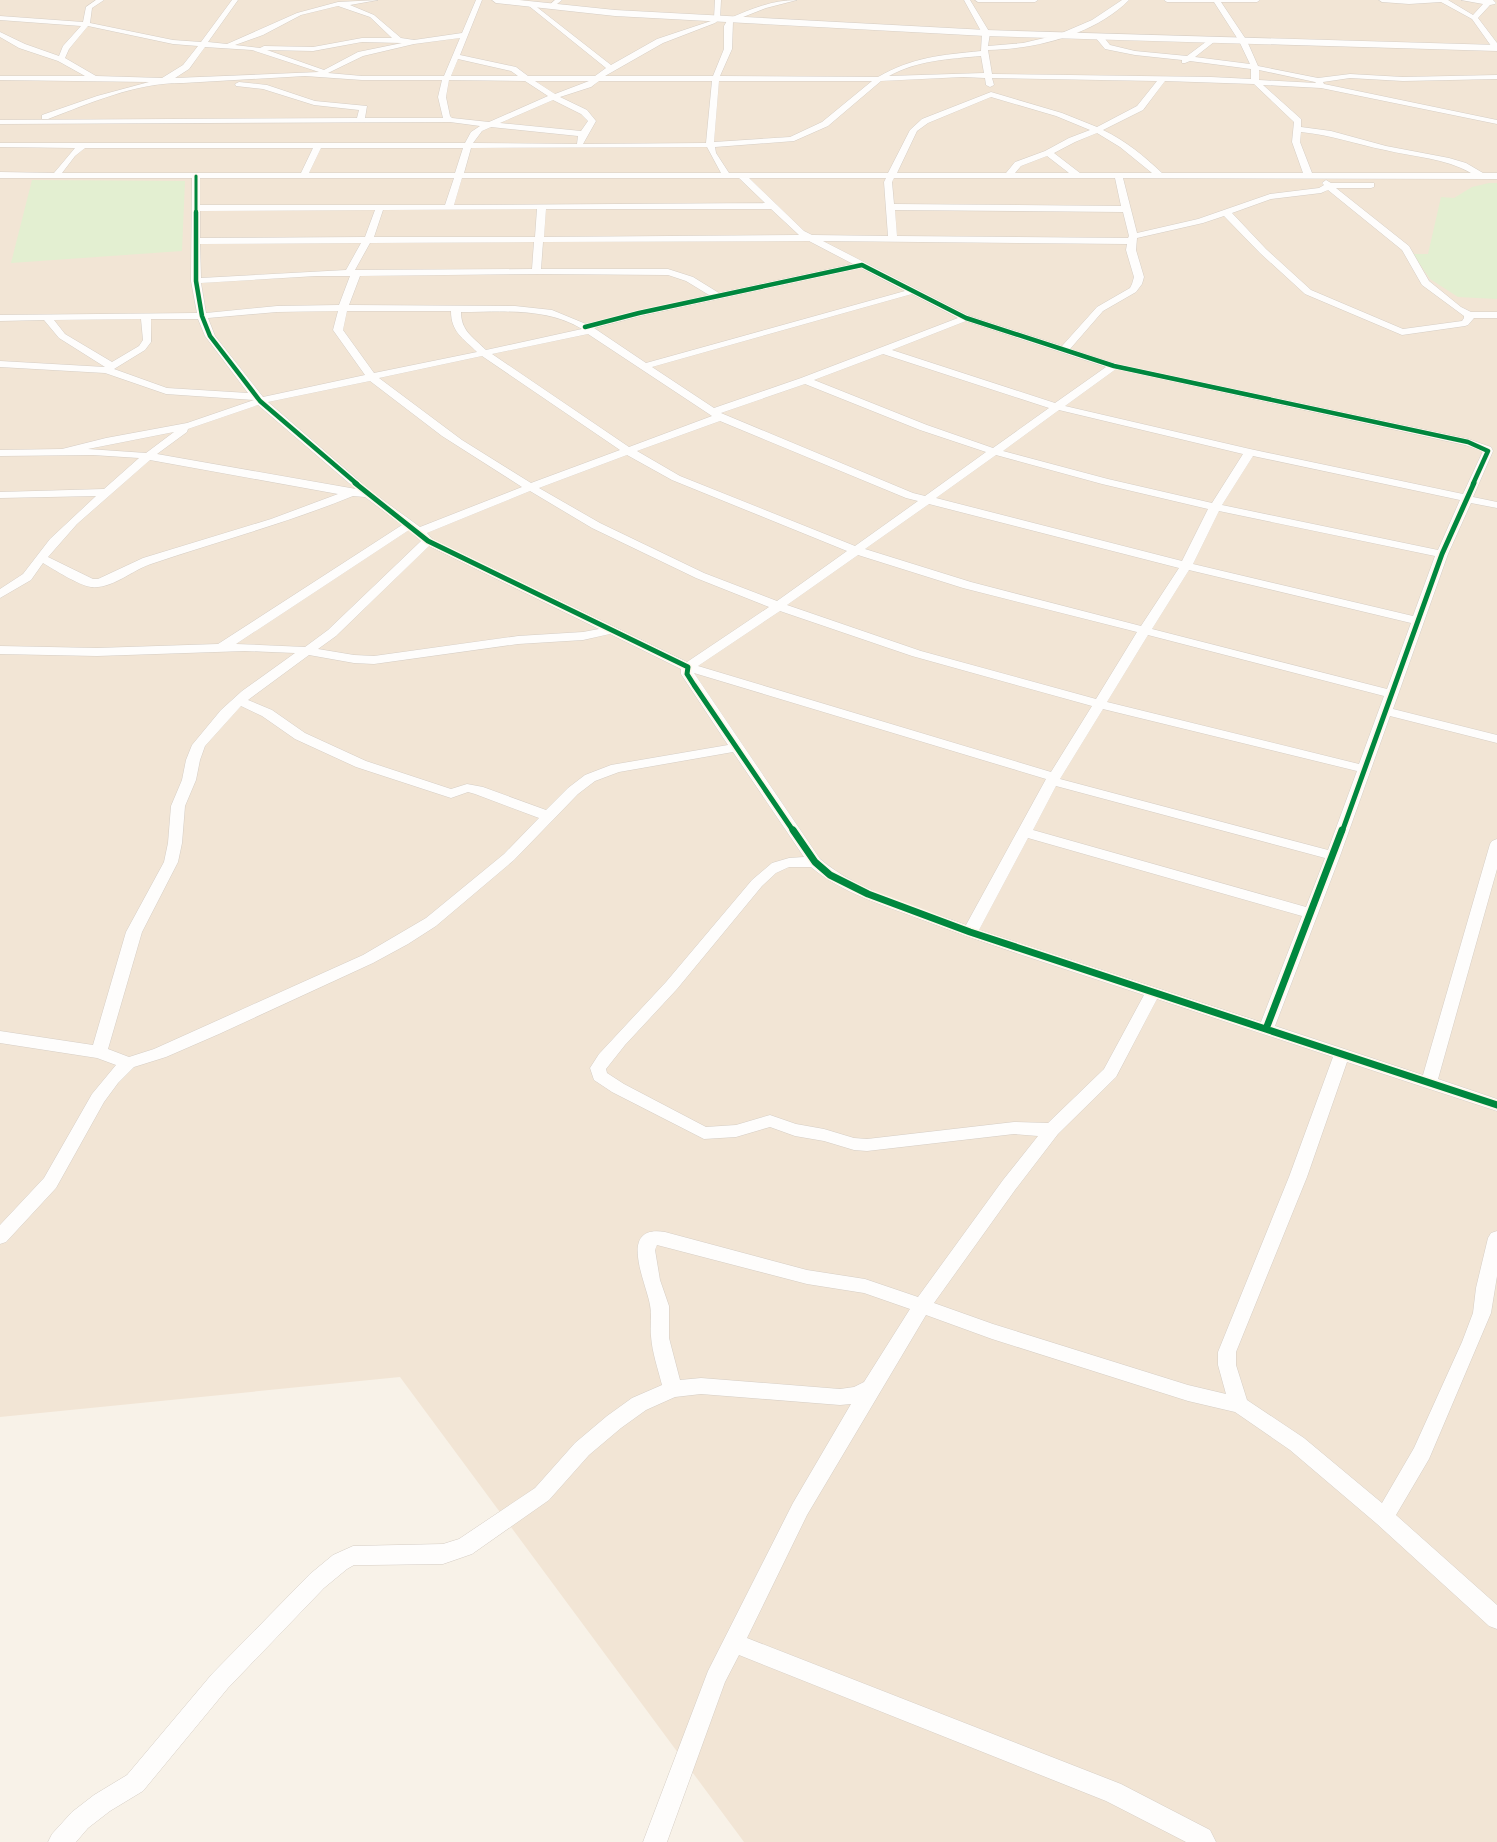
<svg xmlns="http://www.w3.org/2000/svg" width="1497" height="1842" viewBox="0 0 1497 1842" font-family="'Nunito Sans',sans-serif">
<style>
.residential{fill:#f2e5d5}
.green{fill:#e3efd1}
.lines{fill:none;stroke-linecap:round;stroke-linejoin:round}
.minor-casing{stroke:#d6cec5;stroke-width:1}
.tertiary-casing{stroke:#d6cec5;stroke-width:1}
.minor{fill:#fefdfc;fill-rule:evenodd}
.tertiary{fill:#fefdfc;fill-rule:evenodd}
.cycleway-far3-casing{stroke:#fff7eb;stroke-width:5}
.cycleway-far2-casing{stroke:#fff7eb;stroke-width:6}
.cycleway-far1-casing{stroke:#fff7eb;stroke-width:8}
.cycleway-casing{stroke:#fff7eb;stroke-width:10}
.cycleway-far3{stroke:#00873e;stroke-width:3}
.cycleway-far2{stroke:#00873e;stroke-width:4.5}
.cycleway-far1{stroke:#00873e;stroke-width:5}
.cycleway{stroke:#00873e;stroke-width:7}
</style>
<rect width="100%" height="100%" fill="#f8f2e8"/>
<path class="residential" d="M 0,0 L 1497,0 L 1497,1842 L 744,1842 L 400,1377 L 0,1417 Z"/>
<path class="green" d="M 32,180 L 185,181 L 182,251 L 11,263 Z
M 1489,183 L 1497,183 L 1497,299 L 1458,297 L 1430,279 L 1413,254 L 1428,254 L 1441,197 L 1454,198 L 1472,187 Z"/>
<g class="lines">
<g class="minor-casing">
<path id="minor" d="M 96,0 L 104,0 L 92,8 L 90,23 L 173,40 L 201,42 L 232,0 L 238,0 L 208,42 L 227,44 L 297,13 L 338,2 L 378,0 L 350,5 L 374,15 L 401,38 L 414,40 L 462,33 L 476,0 L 482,0 L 460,55 L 516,67 L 528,76 L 595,76 L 606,68 L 529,6 L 529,4 L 533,4 L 611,65 L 657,39 L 711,21 L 714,18 L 715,0 L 721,0 L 720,19 L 715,23 L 663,43 L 605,76 L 713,76 L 724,49 L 724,26 L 728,19 C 751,9 772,0 797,0 L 766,8 L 733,21 L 732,49 L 720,76 L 878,77 C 913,57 941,55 981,51 L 982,33 L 964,0 L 970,0 L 990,33 L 988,46 L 1023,43 L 1057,35 L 1092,20 L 1122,0 L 1129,0 C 1094,35 1036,49 988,50 L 992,74 L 1211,77 L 1251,79 L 1251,69 L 1190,61 L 1185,63 L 1182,63 L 1182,60 L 1135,55 L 1105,49 L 1095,37 L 1102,35 L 1110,45 L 1135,51 L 1187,56 L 1211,38 L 1215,40 L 1214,42 L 1195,57 L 1250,64 L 1239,41 L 1214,2 L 1167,2 L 1164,0 L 1260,0 L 1257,2 L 1221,2 L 1247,41 L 1258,66 L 1318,78 L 1350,74 L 1403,77 L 1497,75 L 1497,79 L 1403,81 L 1350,78 L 1323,82 L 1324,84 L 1497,120 L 1497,124 L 1321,88 L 1263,85 L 1301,119 L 1301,127 L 1331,131 L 1386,146 L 1449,158 L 1466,163 L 1483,173 L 1497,173 L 1497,179 L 1123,178 L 1137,233 L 1198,219 L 1270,194 L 1319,188 L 1324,185 L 1322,183 L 1326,180 L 1331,183 L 1374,183 L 1374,187 L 1371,188 L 1336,188 L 1409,246 L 1429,281 L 1461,307 L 1471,312 L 1497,312 L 1497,318 L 1474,318 L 1468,325 L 1465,326 L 1402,335 L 1305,294 L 1260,253 L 1224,216 L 1203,223 L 1137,238 L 1136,250 L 1144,277 L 1142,284 L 1136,292 L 1103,311 L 1070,349 L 1116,364 L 1468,439 L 1491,447 L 1493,451 L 1473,497 L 1497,502 L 1497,508 L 1471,503 L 1448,554 L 1393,709 L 1497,735 L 1497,743 L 1390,716 L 1340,856 L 1275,1026 L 1423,1075 L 1490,844 L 1492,841 L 1497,839 L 1497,869 L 1438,1079 L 1497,1099 L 1497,1111 L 1347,1062 L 1307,1177 L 1236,1352 L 1236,1365 L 1247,1400 L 1304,1438 L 1382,1503 L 1414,1448 L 1462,1342 L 1473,1313 L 1476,1288 L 1488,1238 L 1491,1233 L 1497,1231 L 1497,1276 L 1491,1313 L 1429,1459 L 1396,1515 L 1497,1605 L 1497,1629 L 1489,1626 L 1377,1524 L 1290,1450 L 1235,1412 L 1188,1401 L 992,1339 L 926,1315 L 807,1515 L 747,1638 L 1121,1784 L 1210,1830 L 1216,1842 L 1186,1842 L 1106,1801 L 739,1655 L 725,1682 L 667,1842 L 643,1842 L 708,1671 L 793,1503 L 851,1404 L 840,1405 L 701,1394 L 675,1397 L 646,1410 L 621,1428 L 589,1455 L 549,1500 L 472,1554 L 443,1564 L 370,1565 L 354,1565 L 347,1569 L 324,1588 L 228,1688 L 143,1791 L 110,1811 L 88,1828 L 76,1842 L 48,1842 L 52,1834 L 72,1812 L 94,1795 L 127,1775 L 212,1674 L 310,1574 L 333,1555 L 353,1546 L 443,1544 L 459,1539 L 535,1488 L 575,1443 L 607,1416 L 632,1398 L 662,1385 C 658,1369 652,1352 651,1336 C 650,1326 652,1315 650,1305 C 646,1282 617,1224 665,1232 L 807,1270 L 865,1279 L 918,1297 L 1003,1180 L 1038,1136 L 1014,1134 L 867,1151 L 854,1150 L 824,1141 L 795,1136 L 770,1127 L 736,1137 L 704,1139 L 612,1092 L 594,1080 L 590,1068 L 599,1054 L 666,982 L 752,880 L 772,863 L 789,858 L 804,857 L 733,752 L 619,772 L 595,781 L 578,794 L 514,860 L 436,926 L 408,944 L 373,963 L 219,1034 L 166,1057 L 134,1067 L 118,1083 L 104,1102 L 56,1188 L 6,1242 L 0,1244 L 0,1225 L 44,1178 L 92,1094 L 116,1065 L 97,1058 L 0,1043 L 0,1031 L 93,1045 L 126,932 L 164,862 L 168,843 L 171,806 L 182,780 L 186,760 L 192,745 L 221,710 L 242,691 L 295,653 L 245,651 L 97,656 L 0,654 L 0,646 L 97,648 L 218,644 L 402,525 L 365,497 L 353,496 C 287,523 219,541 151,564 C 132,570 113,589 91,587 C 78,585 55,570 43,563 L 31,580 L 0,598 L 0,589 L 23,574 L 50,539 L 96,496 L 0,498 L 0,492 L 104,489 L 139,458 L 93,455 L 0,456 L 0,450 L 62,449 L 106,438 L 187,423 L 254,400 L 166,394 L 105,373 L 0,367 L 0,361 L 105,367 L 59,338 L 44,320 L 0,321 L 0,315 L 197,313 L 191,281 L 192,178 L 0,178 L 0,172 L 54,173 L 75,148 L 0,147 L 0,143 L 465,143 L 471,132 L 480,126 L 450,122 L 0,124 L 0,120 L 357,118 L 359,110 L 314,105 L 263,89 L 236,86 L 235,84 L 239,82 L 267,85 L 315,101 L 367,106 L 365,118 L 443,118 L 438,97 L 442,80 L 362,80 L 305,76 L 183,83 C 138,82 90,103 48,119 L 42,119 L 42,115 L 97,96 L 149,82 L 0,80 L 0,76 L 85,76 L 58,61 L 19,48 L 0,37 L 0,32 L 25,44 L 59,56 L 63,46 L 81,26 L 0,20 L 0,16 L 83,22 L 86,7 ZM 338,6 L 370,17 L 392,38 L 362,38 L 313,47 L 264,46 L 260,48 L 235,45 L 263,35 L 301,15 ZM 88,26 L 173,44 L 198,46 L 183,65 L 162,78 L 96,76 L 65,58 L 69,49 ZM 460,38 L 444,76 L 362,76 L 328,73 L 363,56 L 414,44 ZM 362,42 L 402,43 L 358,52 L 324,70 L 267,50 L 313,51 ZM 205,47 L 252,50 L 319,72 L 175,78 L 189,69 ZM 981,56 L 984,73 L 889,76 C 918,60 949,59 981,56 ZM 458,59 L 511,71 L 518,76 L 451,76 ZM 1259,70 L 1315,82 L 1316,83 L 1259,80 ZM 963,77 L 985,78 L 986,85 L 990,87 L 994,85 L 992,78 L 1157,81 L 1137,106 L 1097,127 L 1062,113 L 991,92 L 922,119 L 910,130 L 888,173 L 729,173 L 716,153 L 715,147 L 794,141 L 828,126 L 881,81 ZM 449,80 L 525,81 L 548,96 L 489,122 L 452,118 L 450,116 L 446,97 ZM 535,81 L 589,81 L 555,94 ZM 599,81 L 712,81 L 706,143 L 583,144 L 596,121 L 587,110 L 560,97 L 591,87 ZM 719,81 L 872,81 L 822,122 L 790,137 L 714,142 ZM 1165,81 L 1254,84 L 1294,122 L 1292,142 L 1303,173 L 1162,173 C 1144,156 1126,141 1103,130 L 1143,110 ZM 991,97 L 1056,116 L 1090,130 L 1069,138 L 1045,151 L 1015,162 L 1006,173 L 897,173 L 917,131 L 928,123 ZM 553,100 L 581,114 L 588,121 L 581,131 L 500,123 ZM 491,127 L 578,136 L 577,144 L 473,143 L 482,131 ZM 1301,132 C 1332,135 1355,144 1385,150 C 1414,157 1445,158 1471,173 L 1312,173 L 1300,142 ZM 1097,133 L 1120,147 L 1152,173 L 1080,173 L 1054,153 L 1075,142 ZM 707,147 L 721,173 L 464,173 L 471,148 ZM 85,148 L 313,148 L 301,173 L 62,173 L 75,156 ZM 321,148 L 463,148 L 455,173 L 309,173 ZM 1047,156 L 1069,173 L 1015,173 L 1021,166 ZM 200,178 L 454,178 L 445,205 L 200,205 ZM 462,178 L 739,178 L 765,203 L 454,205 ZM 749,178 L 886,178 L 884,182 L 888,236 L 812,235 L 804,231 ZM 894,178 L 1115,178 L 1121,206 L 894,204 L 892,182 ZM 1328,190 L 1402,250 L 1422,285 L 1464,316 L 1464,318 L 1462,321 L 1403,329 L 1311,290 L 1266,249 L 1232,213 L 1271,199 L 1321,193 ZM 537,209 L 535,237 L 374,237 L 383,210 ZM 546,209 L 771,209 L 799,235 L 544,237 ZM 375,210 L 365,237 L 200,238 L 200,211 ZM 895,210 L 1123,212 L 1129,236 L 1128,238 L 897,236 ZM 809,241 L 853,264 L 719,293 L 693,277 L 668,269 L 541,269 L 543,242 ZM 823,241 L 1127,244 L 1126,250 L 1134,277 L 1132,284 L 1130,288 L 1097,307 L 1062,346 L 969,316 ZM 534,242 L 532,269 L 355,270 L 370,243 ZM 361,243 L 346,270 L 201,278 L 200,244 ZM 861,268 L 905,291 L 646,363 L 594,328 L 640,316 ZM 540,274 L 668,275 L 686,281 L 709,295 L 586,324 L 552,310 L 515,306 L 349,305 L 360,276 ZM 316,276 L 350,276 L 339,305 L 277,306 L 206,313 L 201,283 ZM 912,294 L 958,318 L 801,378 L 714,408 L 652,367 ZM 338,311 L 333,330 L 365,375 L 263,397 L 215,336 L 208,318 L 277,312 ZM 347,311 L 451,311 C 451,332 463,338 477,352 L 374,373 L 343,330 ZM 461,312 C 501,312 546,307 582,329 L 486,350 C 473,337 461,331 461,312 ZM 141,319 L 143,340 L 139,346 L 112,362 L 65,334 L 54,320 ZM 151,319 L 198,319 L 205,336 L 248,393 L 167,388 L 114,369 L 145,350 L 151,342 ZM 966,321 L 1106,367 L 1055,403 L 892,350 ZM 588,334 L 712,416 L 629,447 L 492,354 ZM 883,354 L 1049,408 L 993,448 L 927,425 L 814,380 ZM 482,356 L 620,450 L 531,483 L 462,440 L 379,378 ZM 1116,369 L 1465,445 L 1483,451 L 1463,494 L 1250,449 L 1065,406 ZM 370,381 L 442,436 L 522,487 L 420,527 L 372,492 L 268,402 ZM 805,384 L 920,430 L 986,452 L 925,496 L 913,493 L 721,413 ZM 258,405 L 356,489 L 157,454 L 187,432 L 188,429 ZM 1059,410 L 1243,454 L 1212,503 L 1108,479 L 1003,451 ZM 720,421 L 906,498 L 918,501 L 855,546 L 680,476 L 637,451 ZM 174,432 L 146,453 L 88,449 ZM 627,455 L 672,480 L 847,551 L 777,601 L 704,573 L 600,523 L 539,488 ZM 996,455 L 1102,484 L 1208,509 L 1182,561 L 936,498 ZM 1253,456 L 1460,500 L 1438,550 L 1222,505 ZM 150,460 L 338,494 L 271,519 L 143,558 L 98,579 L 93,579 L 48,557 L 77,524 ZM 530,491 L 592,528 L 696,578 L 769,607 L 687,662 L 432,539 L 427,533 ZM 929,504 L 1179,568 L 1141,626 L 971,582 L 865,549 ZM 1219,511 L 1435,556 L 1413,616 L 1193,564 ZM 409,530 L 421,541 L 328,630 L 305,647 L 236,644 ZM 429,546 L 599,629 L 583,632 L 518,636 L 374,656 L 354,655 L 318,649 L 336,636 ZM 858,555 L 963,588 L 1137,632 L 1096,699 L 921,651 L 787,605 ZM 1189,570 L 1411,623 L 1387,689 L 1152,629 ZM 780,611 L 912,656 L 1092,706 L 1051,772 L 698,666 ZM 610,634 L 681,669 L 681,674 L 728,745 L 611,765 L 585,775 L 568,788 L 546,810 L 483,787 L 467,784 L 451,789 L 366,761 L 305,733 L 272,710 L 248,700 L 309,655 L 354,663 L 374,664 L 518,644 L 583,640 ZM 1148,635 L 1384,696 L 1359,764 L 1107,702 ZM 694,673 L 1046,779 L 966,925 C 917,907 860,893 820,859 ZM 241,706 L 262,716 L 295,739 L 356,767 L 451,798 L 468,792 L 475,794 L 539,818 L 504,854 L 426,918 L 363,955 L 154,1049 L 129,1057 L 108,1049 L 142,932 L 178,862 L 182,843 L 185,806 L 196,780 L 200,760 L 205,746 ZM 1103,709 L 1357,771 L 1328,850 L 1060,779 ZM 1056,786 L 1325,858 L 1306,907 L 1033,830 ZM 1028,838 L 1302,916 L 1261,1022 L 979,930 ZM 789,867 L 811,867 C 842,893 883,905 920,919 C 994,947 1069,970 1144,995 L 1104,1069 L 1048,1123 L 1014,1122 L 867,1139 L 854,1138 L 824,1129 L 796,1124 L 770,1115 L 736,1125 L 706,1127 L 624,1084 L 607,1073 L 606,1069 L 625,1045 L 677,989 L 762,886 L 776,873 ZM 1157,999 L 1333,1057 L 1289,1177 L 1218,1352 L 1218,1365 L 1226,1394 L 1188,1385 L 993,1324 L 934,1303 L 1015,1190 L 1058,1134 L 1116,1077 ZM 657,1245 L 807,1284 L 864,1293 L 910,1309 L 864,1382 L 854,1387 L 840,1389 L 701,1378 L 680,1380 L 669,1338 L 669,1306 L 660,1280 L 655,1250 Z
M 555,0 L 562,0 L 552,8 L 548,8 L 548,6 Z
M 975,0 L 1038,0 L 1035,2 L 978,2 Z
M 1379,0 L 1448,0 L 1473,15 L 1483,4 L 1461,0 L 1493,0 L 1496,3 L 1495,4 L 1490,5 L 1478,18 L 1497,43 L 1497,50 L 1494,50 L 1472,19 L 1441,2 L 1409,4 L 1382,2 Z"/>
</g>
<g class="tertiary-casing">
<path id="tertiary" d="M 492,0 L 519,0 L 615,10 L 986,30 L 1497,45 L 1497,51 L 986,36 L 615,16 L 496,3 Z"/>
</g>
<use href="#minor" class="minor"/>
<use href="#tertiary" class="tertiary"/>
<g class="cycleway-far3-casing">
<path id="cycleway-far3" d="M 196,176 L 196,213"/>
</g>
<g class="cycleway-far2-casing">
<path id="cycleway-far2" d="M 196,212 L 196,281 L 202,316 L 210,336 L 260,401 L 357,484
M 585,327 L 639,313 L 862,265 L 966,318 L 1114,366 L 1468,442 L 1488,451 L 1473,484"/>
</g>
<g class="cycleway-far1-casing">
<path id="cycleway-far1" d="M 355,483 L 428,541 L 688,667 L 687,674 L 694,685 L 794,832
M 1342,832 L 1442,554 L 1474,483"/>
</g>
<g class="cycleway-casing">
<path id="cycleway" d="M 793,830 L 815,862 L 830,875 L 868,894 L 970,932 L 1497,1105
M 1266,1029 L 1342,830"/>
</g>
<use href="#cycleway-far3" class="cycleway-far3"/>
<use href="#cycleway-far2" class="cycleway-far2"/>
<use href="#cycleway-far1" class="cycleway-far1"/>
<use href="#cycleway" class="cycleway"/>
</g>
</svg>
